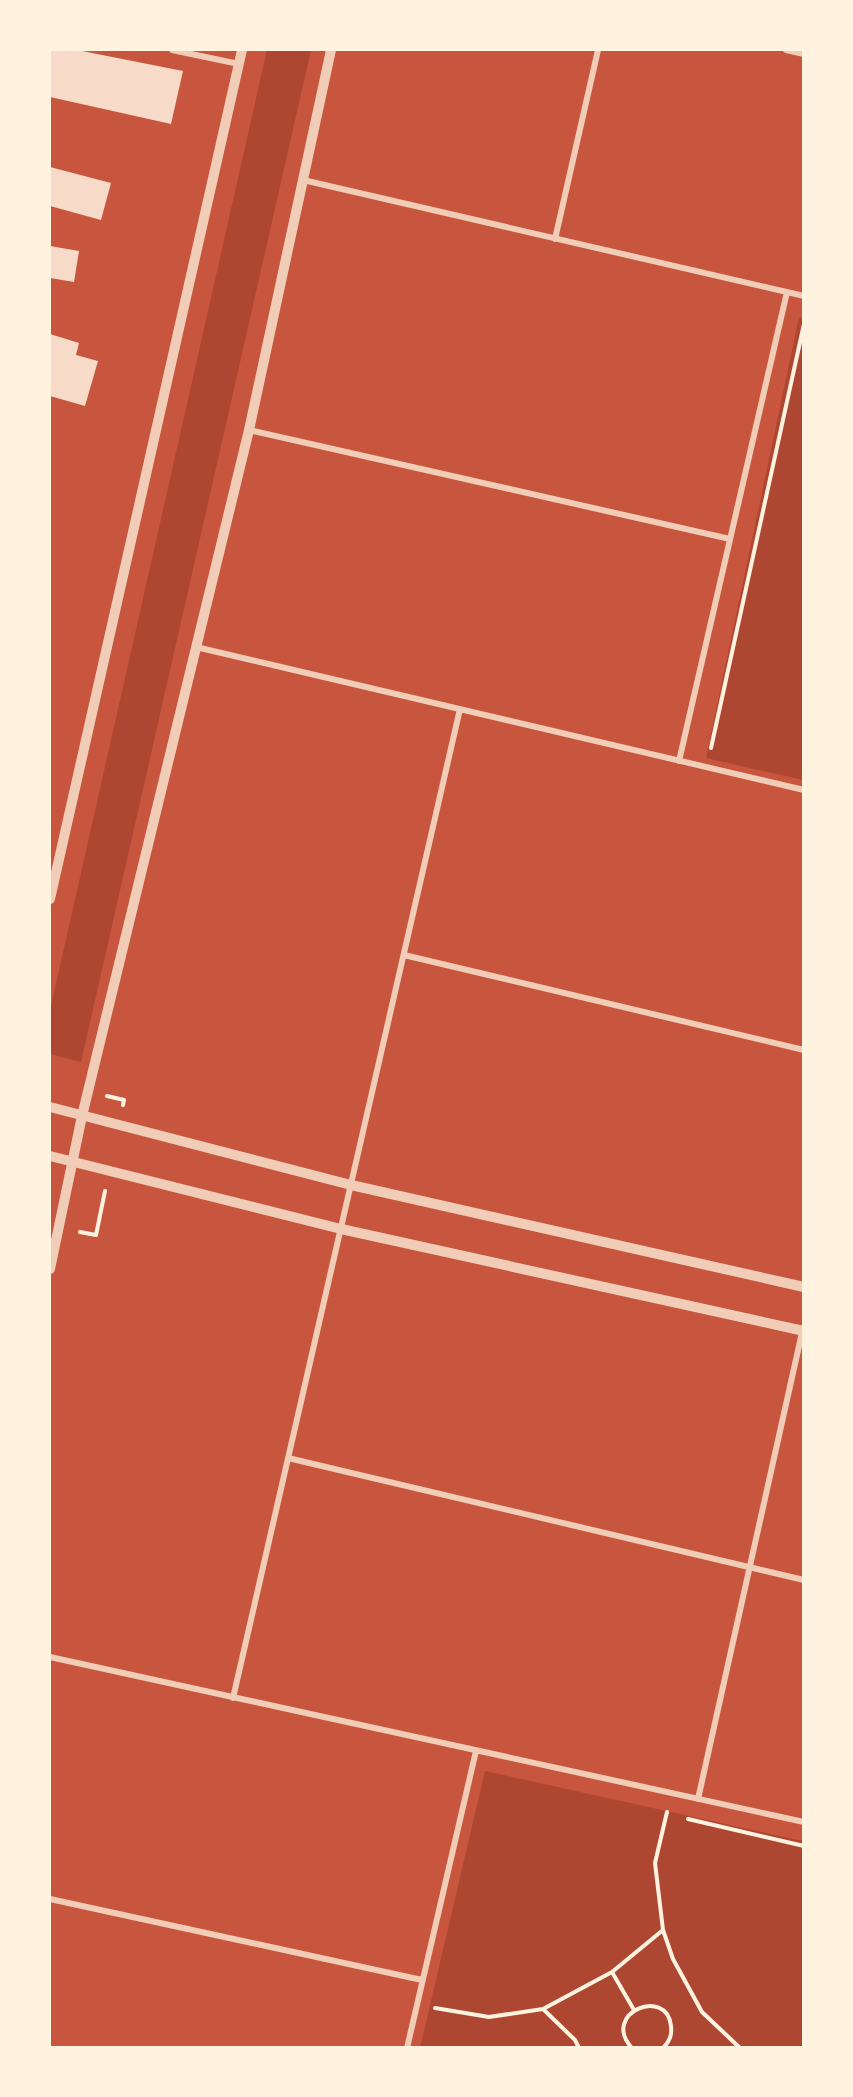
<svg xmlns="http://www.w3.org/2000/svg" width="853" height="2097" viewBox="0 0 853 2097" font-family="Roboto,sans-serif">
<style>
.green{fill:#ae4732}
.building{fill:#f7dbc8}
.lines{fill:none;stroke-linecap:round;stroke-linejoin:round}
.path{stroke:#fff3e0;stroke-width:4}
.minor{stroke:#f1ccb7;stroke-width:6}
.tertiary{stroke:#f1ccb7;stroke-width:10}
</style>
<rect width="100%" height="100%" fill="#c8553d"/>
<path class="green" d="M 267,50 L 311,50 L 81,1062 L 50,1054 L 50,1010 Z
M 799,317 L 804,318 L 803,780 L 706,758 Z
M 485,1771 L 803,1841 L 803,2047 L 420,2048 Z"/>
<path class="building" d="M 50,50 L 77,50 L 183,71 L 171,124 L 50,97 Z
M 50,167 L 111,183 L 101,220 L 50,206 Z
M 50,246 L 79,251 L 74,282 L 50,278 Z
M 50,334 L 79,343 L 76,355 L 98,361 L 85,406 L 50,396 Z"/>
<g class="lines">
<path class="path" d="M 711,748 L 804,324
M 107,1096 L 124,1100 L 123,1105
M 80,1232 L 96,1235 L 105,1191
M 667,1812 L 655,1863 L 663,1930 L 673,1959 L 702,2012 L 740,2048
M 688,1819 L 804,1846
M 612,1972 L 634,2010
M 435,2008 L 489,2017 L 543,2009 L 612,1972 L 663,1930
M 543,2009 L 575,2040 L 579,2048
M 632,2048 C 600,2013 667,1986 671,2026 C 672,2035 670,2041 663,2048"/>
<path class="minor" d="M 172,50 L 239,64
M 786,50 L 804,54
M 303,180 L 804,296
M 555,239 L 598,50
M 249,430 L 730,539
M 196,647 L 804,790
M 679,761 L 787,292
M 404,955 L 804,1050
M 288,1458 L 804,1580
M 50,1657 L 804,1822
M 233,1698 L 460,709
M 698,1799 L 803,1328
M 50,1899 L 422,1980
M 407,2048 L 476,1751"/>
<path class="tertiary" d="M 50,899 L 242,50
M 50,1107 L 351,1185 L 804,1287
M 50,1156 L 341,1229 L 804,1331
M 50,1269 L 82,1116 L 249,430 L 331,50"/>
</g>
<rect width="853" height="2097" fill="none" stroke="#fff3e0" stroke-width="102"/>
</svg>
